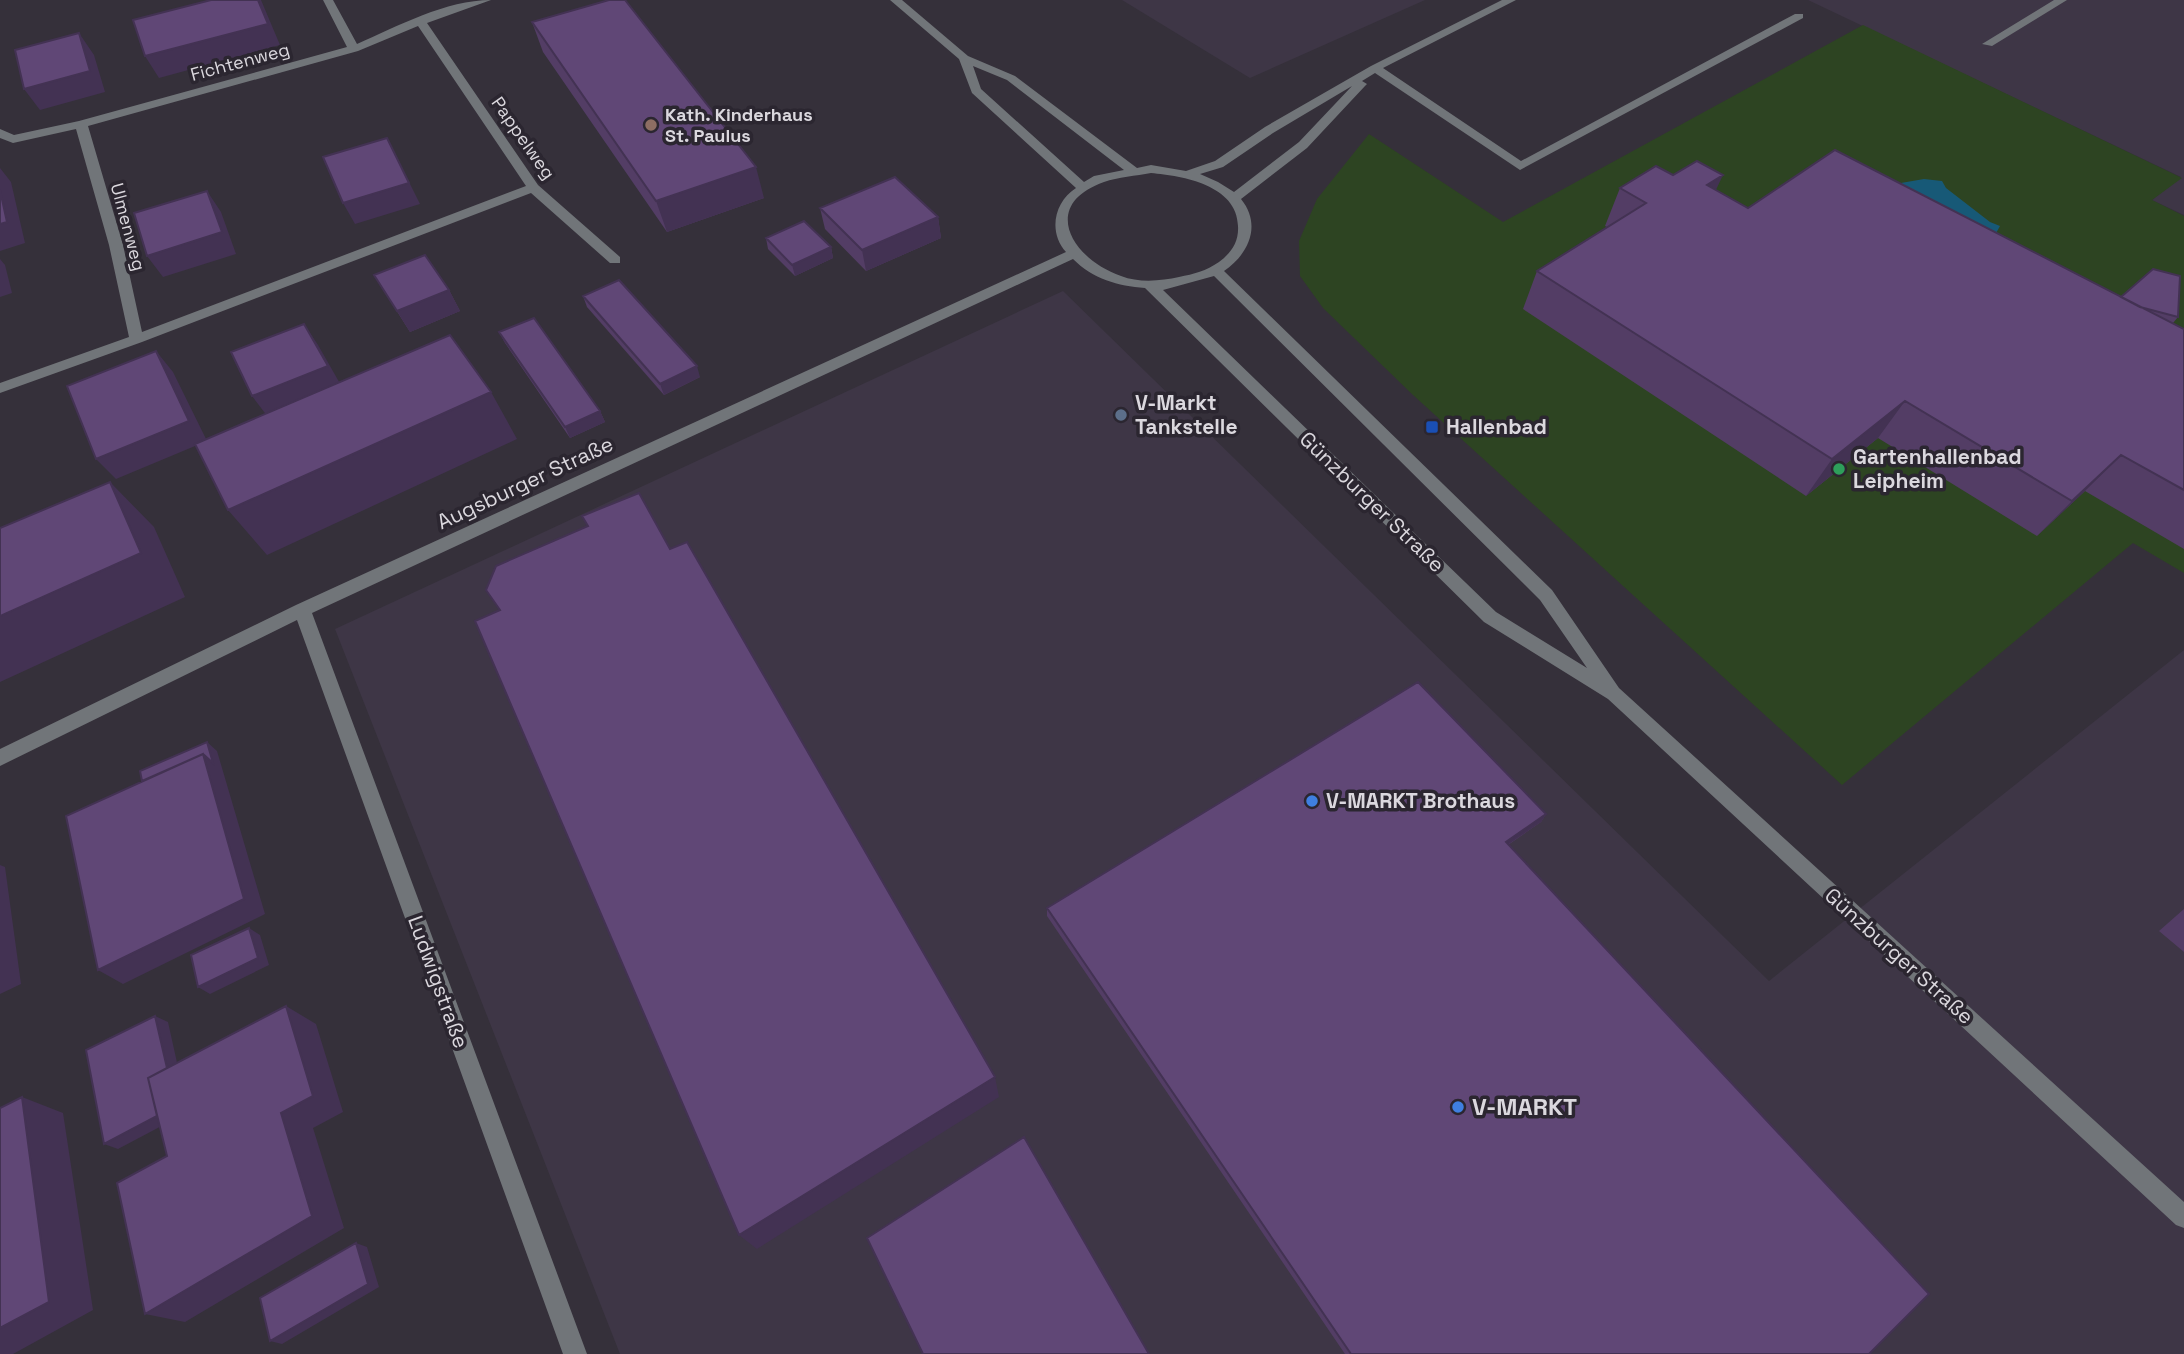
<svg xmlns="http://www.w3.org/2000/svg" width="2184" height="1354" viewBox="0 0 2184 1354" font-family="'Space Grotesk',sans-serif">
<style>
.built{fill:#3e3646}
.green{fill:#2d4422}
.water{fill:#175977}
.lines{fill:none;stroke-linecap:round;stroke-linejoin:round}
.minor{fill:#717579;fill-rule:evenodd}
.wall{fill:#533d65}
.shaded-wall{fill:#433253}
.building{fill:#604776;stroke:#433253;stroke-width:2}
.education-dot{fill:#8d6e63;stroke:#2b2630;stroke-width:2.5}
.service-dot{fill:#5c6f8a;stroke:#2b2630;stroke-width:2.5}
.transit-dot{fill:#1a4fb4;stroke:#2b2630;stroke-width:2.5}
.leisure-dot{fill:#2e9e5b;stroke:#2b2630;stroke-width:2.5}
.shop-dot{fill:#3f7fe0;stroke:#2b2630;stroke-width:2.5}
.labels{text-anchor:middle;stroke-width:7;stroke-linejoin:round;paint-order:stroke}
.far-street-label{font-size:18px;fill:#dbd8de;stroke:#2b2630}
.far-poi-label{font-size:18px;font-weight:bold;fill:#dbd8de;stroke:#2b2630;text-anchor:start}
.poi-label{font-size:21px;font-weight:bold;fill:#dbd8de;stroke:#2b2630;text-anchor:start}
.street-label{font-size:21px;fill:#dbd8de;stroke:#2b2630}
.near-poi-label{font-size:24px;font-weight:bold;fill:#dbd8de;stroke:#2b2630;text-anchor:start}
</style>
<rect width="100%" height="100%" fill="#35303a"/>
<path class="built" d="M 1122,0 L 1425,0 L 1250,78 Z
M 1808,0 L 2184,0 L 2184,215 L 2152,200 L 2181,177 Z
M 1063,291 L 1769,981 L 2184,650 L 2184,1354 L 620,1354 L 335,629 Z"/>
<path class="green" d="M 1863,25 L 2182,178 L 2152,200 L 2184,216 L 2184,573 L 2133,543 L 1842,785 L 1413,395 L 1323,308 L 1300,276 L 1299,241 L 1317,199 L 1369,134 L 1503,222 Z"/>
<path class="water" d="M 1924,179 L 1942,181 L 1946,188 L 1990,222 L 2000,226 L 1995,235 L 1895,184 Z"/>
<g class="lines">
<path class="minor" d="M 323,0 L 333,0 L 357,44 C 398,26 446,0 491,0 L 427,23 L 538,185 L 620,257 L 620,263 L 610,263 L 531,193 L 142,342 L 0,393 L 0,383 L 129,337 L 109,245 L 76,129 L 13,143 L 0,138 L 0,129 L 14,135 L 79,121 L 347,47 ZM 418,26 L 526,186 L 142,332 L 123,245 L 88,126 L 358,51 Z
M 890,0 L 902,0 L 968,56 L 1015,76 L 1137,168 L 1151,165 L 1186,171 L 1215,161 L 1265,127 L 1371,66 L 1502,0 L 1516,0 L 1383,68 L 1521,161 L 1795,14 L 1803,14 L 1803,18 L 1520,170 L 1375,73 L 1362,81 L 1367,84 L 1365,86 L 1307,148 L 1241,199 C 1262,225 1249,254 1224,271 L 1552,590 L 1619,688 L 2184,1202 L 2184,1228 L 2176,1225 L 1608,699 L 1484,622 L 1145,288 C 1118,286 1093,279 1073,259 L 312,613 L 587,1354 L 563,1354 L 297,620 L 0,766 L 0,749 L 296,605 L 1066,252 C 1048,232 1054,202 1076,188 L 972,93 L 959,59 ZM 973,66 L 1007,80 L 1124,170 L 1094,176 L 1084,182 L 981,89 ZM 1352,86 L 1299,142 L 1234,192 L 1218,182 L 1200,174 L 1223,167 L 1273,133 ZM 1151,173 C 1183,176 1237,185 1238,226 C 1239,242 1231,253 1219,262 C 1206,271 1194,274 1179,277 C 1161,281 1139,283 1121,276 C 1072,259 1039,205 1104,182 C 1118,177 1136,176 1151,173 ZM 1214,276 L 1540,600 L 1587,668 L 1496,612 L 1163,290 Z
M 2054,0 L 2067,0 L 1992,46 L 1982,44 Z"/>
</g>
<path class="wall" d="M 532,22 L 764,198 L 667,232 L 543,52 Z
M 1673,175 L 1716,190 L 1748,208 L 2121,297 L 2178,317 L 2173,323 L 2184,329 L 2184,549 L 2085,491 L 2037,536 L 1878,438 L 1806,496 L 1523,309 L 1537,271 L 1607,227 L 1605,226 L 1620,188 Z
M 820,208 L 938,217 L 941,238 L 866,271 L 825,229 Z
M 766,238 L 831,247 L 833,258 L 795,276 L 768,249 Z
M 374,275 L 449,290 L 460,311 L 410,332 Z
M 583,296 L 700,377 L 664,395 L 587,307 Z
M 499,332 L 600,411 L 605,422 L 570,438 L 505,343 Z
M 1546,814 L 1541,822 L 1508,845 L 1869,1354 L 1345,1354 L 1047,916 L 1047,908 Z
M 2184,909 L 2184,952 L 2159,931 Z"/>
<path class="shaded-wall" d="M 257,0 L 261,0 L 280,45 L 159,78 L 145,56 Z
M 79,33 L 94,55 L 105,92 L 40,110 L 24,89 Z
M 387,138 L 420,204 L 355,224 L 343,203 Z
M 756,167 L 764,198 L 667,232 L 656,201 Z
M 0,168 L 11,182 L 25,243 L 0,251 Z
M 1723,175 L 1705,213 L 1707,185 Z
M 207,191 L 221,212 L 236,254 L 163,277 L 147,256 Z
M 938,217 L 941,238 L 866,271 L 862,250 Z
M 831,247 L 833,258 L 795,276 L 792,265 Z
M 0,259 L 5,265 L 12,293 L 0,297 Z
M 449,290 L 460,311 L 410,332 L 397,311 Z
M 304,324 L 318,345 L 342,387 L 268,417 L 252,396 Z
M 156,351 L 173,372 L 207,441 L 116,479 L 96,459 Z
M 697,366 L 700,377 L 664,395 L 660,384 Z
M 491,392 L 517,439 L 267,555 L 228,510 Z
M 1905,401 L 1878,438 L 1806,496 L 1832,459 Z
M 600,411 L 605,422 L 570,438 L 565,427 Z
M 2121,455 L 2085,491 L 2037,536 L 2072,501 Z
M 110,482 L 154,527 L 185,597 L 0,682 L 0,616 Z
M 207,742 L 217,751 L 265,914 L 123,984 L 98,970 L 203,754 Z
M 1546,814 L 1541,822 L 1500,850 L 1506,842 Z
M 0,865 L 5,867 L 21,984 L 0,994 Z
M 249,928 L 260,935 L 269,965 L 210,994 L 198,987 Z
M 286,1006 L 316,1024 L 343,1112 L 313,1128 L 344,1228 L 185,1322 L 145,1314 L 281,1113 Z
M 155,1016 L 168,1022 L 188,1112 L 118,1149 L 104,1144 Z
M 995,1077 L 999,1097 L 757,1249 L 739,1235 Z
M 22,1097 L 63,1113 L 93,1310 L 13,1354 L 0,1354 L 0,1328 Z
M 356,1243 L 367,1247 L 379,1287 L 282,1344 L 270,1341 Z"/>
<path class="building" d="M 211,0 L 258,0 L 268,24 L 145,56 L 133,20 Z
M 609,0 L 625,0 L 756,167 L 656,201 L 532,22 Z
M 79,33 L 90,71 L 24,89 L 15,50 Z
M 387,138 L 409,183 L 343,203 L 323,157 Z
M 1835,150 L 2184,329 L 2184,490 L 2121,455 L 2072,501 L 1905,401 L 1832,459 L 1537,271 L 1646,203 L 1620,188 L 1656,166 L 1673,175 L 1697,161 L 1723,175 L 1707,185 L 1748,208 Z
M 895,177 L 938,217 L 862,250 L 820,208 Z
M 0,190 L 7,222 L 0,224 Z
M 207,191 L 222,232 L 147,256 L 134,213 Z
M 804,221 L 831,247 L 792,265 L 766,238 Z
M 425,255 L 449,290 L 397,311 L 374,275 Z
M 2153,269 L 2180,276 L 2178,317 L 2140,307 L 2121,297 Z
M 619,280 L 697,366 L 660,384 L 583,296 Z
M 534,318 L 600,411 L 565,427 L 499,332 Z
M 304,324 L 328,366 L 252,396 L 231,352 Z
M 450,335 L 491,392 L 228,510 L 195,444 Z
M 156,351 L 189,421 L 96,459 L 67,386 Z
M 110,482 L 141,553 L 0,616 L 0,528 Z
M 639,493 L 670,549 L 687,542 L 995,1077 L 739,1235 L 475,621 L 500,610 L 486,590 L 496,566 L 588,526 L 582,516 Z
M 1418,682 L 1546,814 L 1506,842 L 1929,1294 L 1869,1354 L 1351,1354 L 1047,908 Z
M 207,742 L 213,763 L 203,754 L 142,781 L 140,771 Z
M 203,754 L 244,899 L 98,970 L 66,816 Z
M 249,928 L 258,958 L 198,987 L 191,955 Z
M 286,1006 L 313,1096 L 281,1113 L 312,1216 L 145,1314 L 117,1183 L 167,1156 L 148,1078 Z
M 155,1016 L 167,1068 L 148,1078 L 157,1116 L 104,1144 L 86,1050 Z
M 22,1097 L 49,1302 L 0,1328 L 0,1108 Z
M 1024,1137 L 1149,1354 L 923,1354 L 867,1238 Z
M 356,1243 L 368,1284 L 270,1341 L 260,1298 Z"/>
<circle class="education-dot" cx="651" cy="125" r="7"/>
<circle class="service-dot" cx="1121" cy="415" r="7"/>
<rect class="transit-dot" x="1425" y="420" width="14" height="14" rx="3.5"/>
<circle class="leisure-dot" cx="1839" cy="469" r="7"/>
<g class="shop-dot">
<circle cx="1312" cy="801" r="7"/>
<circle cx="1458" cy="1107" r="7"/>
</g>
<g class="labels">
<g class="far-street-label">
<text transform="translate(240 62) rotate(-15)" y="6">Fichtenweg</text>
<text transform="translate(523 138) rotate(55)" y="6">Pappelweg</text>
<text transform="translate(128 227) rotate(75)" y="6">Ulmenweg</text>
</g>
<g class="far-poi-label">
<text x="665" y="121">Kath. Kinderhaus<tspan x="665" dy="21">St. Paulus</tspan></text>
</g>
<g class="poi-label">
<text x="1135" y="410">V-Markt<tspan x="1135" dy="24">Tankstelle</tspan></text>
<text x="1446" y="434">Hallenbad</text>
<text x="1853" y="464">Gartenhallenbad<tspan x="1853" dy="24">Leipheim</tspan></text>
<text x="1326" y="808">V-MARKT Brothaus</text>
</g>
<g class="street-label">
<text transform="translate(525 483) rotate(-25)" y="7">Augsburger Straße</text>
<text transform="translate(1372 502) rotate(44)" y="7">Günzburger Straße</text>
<text transform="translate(1899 956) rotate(42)" y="7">Günzburger Straße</text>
<text transform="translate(438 982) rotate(70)" y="7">Ludwigstraße</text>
</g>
<g class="near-poi-label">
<text x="1472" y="1115">V-MARKT</text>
</g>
</g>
</svg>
